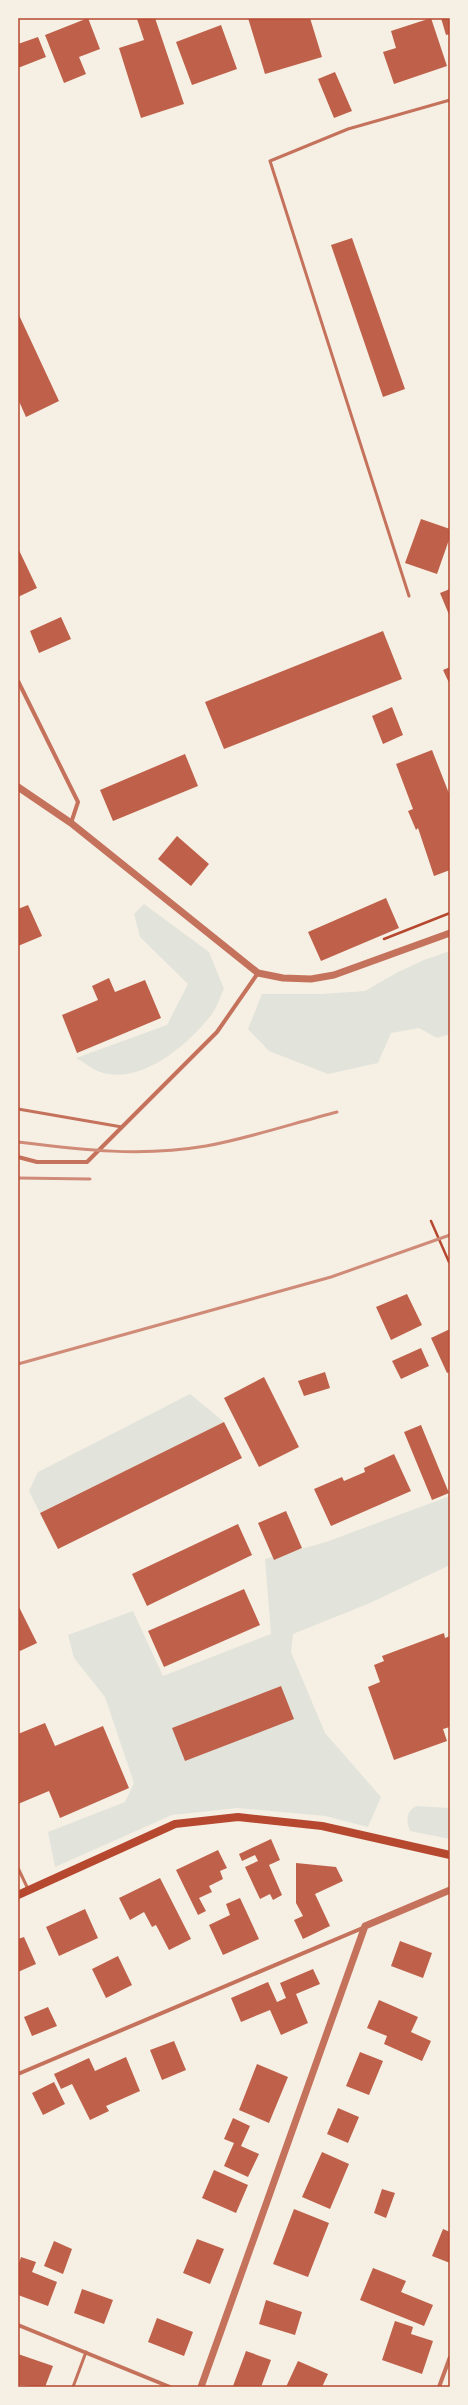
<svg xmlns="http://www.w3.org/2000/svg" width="468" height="2405" viewBox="0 0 468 2405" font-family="Montserrat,sans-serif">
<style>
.green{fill:#e2e4dc}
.building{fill:#bf614a}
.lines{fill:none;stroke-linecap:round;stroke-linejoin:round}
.path{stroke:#b5482f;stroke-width:2.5}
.service{stroke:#c5725c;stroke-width:3}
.minor{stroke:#c5725c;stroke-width:4}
.tertiary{stroke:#c5725c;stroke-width:7}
.secondary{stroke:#b5482f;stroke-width:8}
.rail{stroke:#cf8b77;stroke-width:3}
.neatline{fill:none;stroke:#b5482f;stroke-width:1.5}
</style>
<rect width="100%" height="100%" fill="#f6efe4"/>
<path class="green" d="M 144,904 L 209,952 L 224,989 C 220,997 217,1007 212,1014 C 189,1044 141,1086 100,1072 C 92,1069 84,1062 76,1058 L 167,1025 L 188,984 L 140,937 L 134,914 Z
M 450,951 L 450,1034 L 437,1038 L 419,1028 L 391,1033 L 378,1063 L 328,1074 L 269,1051 L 248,1029 L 262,994 L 321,994 L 365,991 L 398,972 L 424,960 Z
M 190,1394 L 224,1422 L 40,1513 L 29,1491 L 38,1472 Z
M 450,1496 L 450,1565 L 370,1603 L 293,1634 L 291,1652 L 325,1733 L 381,1797 L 368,1827 L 325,1816 L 237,1808 L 172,1815 L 55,1867 L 48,1832 L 125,1802 L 134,1783 L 105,1697 L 74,1658 L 68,1635 L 133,1611 L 163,1676 L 271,1634 L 265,1559 L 326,1542 Z
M 416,1806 L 450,1808 L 450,1839 L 410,1831 C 406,1820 406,1812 416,1806 Z"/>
<path class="building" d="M 88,18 L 100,49 L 79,57 L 86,74 L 64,83 L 45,35 Z
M 140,18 L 155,18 L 184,104 L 141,118 L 119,48 L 144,40 L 137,19 Z
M 248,18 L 310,18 L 322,57 L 265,74 Z
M 431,18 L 447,66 L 394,84 L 383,52 L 396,48 L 391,31 Z
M 441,18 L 450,18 L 450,34 L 446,35 Z
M 221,25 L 237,69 L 192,85 L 176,42 Z
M 38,37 L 46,57 L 18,68 L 18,44 Z
M 335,72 L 352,111 L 334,118 L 318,79 Z
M 352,238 L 405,389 L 383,397 L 331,245 Z
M 18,313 L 59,401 L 26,417 L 18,399 Z
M 421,519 L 450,529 L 450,537 L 437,574 L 405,563 Z
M 18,548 L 37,588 L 18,597 Z
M 450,589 L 450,617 L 440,593 Z
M 61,617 L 71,639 L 39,653 L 30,631 Z
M 383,631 L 402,679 L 224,749 L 205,702 Z
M 450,667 L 450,685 L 443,670 Z
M 392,707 L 403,735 L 383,744 L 372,716 Z
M 432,750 L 450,796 L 450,870 L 434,876 L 418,828 L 416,830 L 408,811 L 413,809 L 396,764 Z
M 185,754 L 198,786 L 113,821 L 100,790 Z
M 177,836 L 209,864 L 191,886 L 158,859 Z
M 386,898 L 399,928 L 321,961 L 308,932 Z
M 28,905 L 42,936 L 18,946 L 18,909 Z
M 109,978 L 115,992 L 145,980 L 161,1018 L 77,1053 L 62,1015 L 98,1000 L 92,986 Z
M 407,1294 L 422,1325 L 391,1340 L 376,1307 Z
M 450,1329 L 450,1372 L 447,1373 L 431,1338 Z
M 421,1348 L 429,1366 L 401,1379 L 392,1361 Z
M 325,1372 L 330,1388 L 304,1396 L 298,1381 Z
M 264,1377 L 299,1447 L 259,1467 L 224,1398 Z
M 224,1422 L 242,1458 L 58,1549 L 40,1513 Z
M 421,1425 L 449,1493 L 432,1500 L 404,1432 Z
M 394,1454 L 411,1491 L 331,1526 L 314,1489 L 342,1477 L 344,1481 L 365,1472 L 364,1468 Z
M 286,1511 L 302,1548 L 274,1560 L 258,1523 Z
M 238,1524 L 252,1555 L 147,1606 L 132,1574 Z
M 244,1589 L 260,1625 L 164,1667 L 148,1631 Z
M 18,1605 L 37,1643 L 20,1651 L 18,1648 Z
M 444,1633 L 445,1638 L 450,1636 L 450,1727 L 443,1729 L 447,1741 L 394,1760 L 368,1687 L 380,1682 L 374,1665 L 384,1661 L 382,1656 Z
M 281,1686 L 294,1719 L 185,1761 L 172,1728 Z
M 45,1723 L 55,1746 L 103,1726 L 129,1788 L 60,1818 L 49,1791 L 18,1804 L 18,1734 Z
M 271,1839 L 280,1860 L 269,1865 L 282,1895 L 273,1900 L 270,1894 L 260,1899 L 245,1867 L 258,1861 L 255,1855 L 242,1861 L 239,1854 Z
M 218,1850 L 227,1868 L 220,1871 L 223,1879 L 209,1886 L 212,1892 L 199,1898 L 206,1911 L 198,1915 L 176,1870 Z
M 296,1863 L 336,1867 L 343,1881 L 315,1894 L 330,1926 L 303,1939 L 294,1920 L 303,1916 L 296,1903 Z
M 160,1878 L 191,1939 L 169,1950 L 156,1925 L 152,1927 L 144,1912 L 130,1920 L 119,1898 Z
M 240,1898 L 259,1939 L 223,1955 L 209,1925 L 230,1915 L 226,1904 Z
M 85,1909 L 98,1938 L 59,1956 L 46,1927 Z
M 24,1937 L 36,1964 L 18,1972 L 18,1939 Z
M 400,1941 L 432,1953 L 423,1978 L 391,1966 Z
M 118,1956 L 132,1985 L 106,1998 L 92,1969 Z
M 313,1969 L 320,1984 L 296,1994 L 308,2023 L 281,2035 L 270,2010 L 241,2022 L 231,1998 L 268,1982 L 277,2002 L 286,1998 L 280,1983 Z
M 379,2000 L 418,2017 L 411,2032 L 431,2041 L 422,2061 L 384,2044 L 387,2036 L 367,2028 Z
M 48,2007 L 57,2026 L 32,2036 L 24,2017 Z
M 174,2041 L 186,2070 L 162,2080 L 150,2050 Z
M 360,2052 L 383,2061 L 369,2095 L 346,2086 Z
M 126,2057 L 140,2091 L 106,2106 L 109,2111 L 90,2120 L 72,2084 L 61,2089 L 54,2074 L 89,2058 L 95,2071 Z
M 257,2064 L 288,2077 L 269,2123 L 239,2110 Z
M 54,2082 L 65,2104 L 43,2115 L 32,2093 Z
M 338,2108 L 359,2117 L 348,2143 L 327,2134 Z
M 233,2118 L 250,2126 L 241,2146 L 259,2154 L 248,2177 L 224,2166 L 234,2143 L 224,2139 Z
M 322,2152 L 349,2164 L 330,2209 L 302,2197 Z
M 214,2170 L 248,2185 L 236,2213 L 202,2198 Z
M 382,2189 L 395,2193 L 386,2218 L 374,2213 Z
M 294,2209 L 329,2223 L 308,2277 L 273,2264 Z
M 443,2229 L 450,2232 L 450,2263 L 432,2256 Z
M 197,2239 L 224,2249 L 210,2284 L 183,2273 Z
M 54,2241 L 72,2249 L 63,2274 L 44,2266 Z
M 21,2257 L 36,2262 L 32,2272 L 57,2282 L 48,2306 L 18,2295 L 18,2266 Z
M 373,2268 L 406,2281 L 401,2292 L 433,2305 L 424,2326 L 360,2300 Z
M 82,2289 L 113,2300 L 104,2324 L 74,2313 Z
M 266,2300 L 302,2312 L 295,2335 L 259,2324 Z
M 157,2318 L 193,2332 L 184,2356 L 148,2342 Z
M 395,2321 L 413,2327 L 411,2334 L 433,2341 L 422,2374 L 382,2360 Z
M 246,2351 L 271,2360 L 261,2387 L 233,2386 Z
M 18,2354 L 53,2366 L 45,2387 L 18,2385 Z
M 298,2361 L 328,2374 L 322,2387 L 286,2387 Z"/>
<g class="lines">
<path class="path" d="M 384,939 L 450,913
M 431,1221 L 449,1262"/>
<path class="service" d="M 409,596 L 270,161 L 348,129 L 450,100
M 18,1109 L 122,1127
M 18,1868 L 28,1889
M 73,2387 L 86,2352"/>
<path class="minor" d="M 18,681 L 78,802 L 71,823
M 18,1157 L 37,1162 L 87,1162 L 217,1032 L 258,973
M 18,2074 L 365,1927
M 18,2325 L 170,2387
M 439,2387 L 450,2357"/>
<path class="tertiary" d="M 18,787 L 71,823 L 258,973 L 283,978 L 311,979 L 334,975 L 450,933
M 201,2387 L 365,1926 L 450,1890"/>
<path class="secondary" d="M 18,1895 L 175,1824 L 238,1817 L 322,1826 L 450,1855"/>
<path class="rail" d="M 18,1142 C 83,1150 141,1157 206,1146 C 250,1138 294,1123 337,1112
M 18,1178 L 90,1179
M 18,1364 L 331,1277 L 450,1235"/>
</g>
<rect width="468" height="2405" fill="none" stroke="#f6efe4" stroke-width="38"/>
<rect x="19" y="19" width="430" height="2367" class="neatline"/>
</svg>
